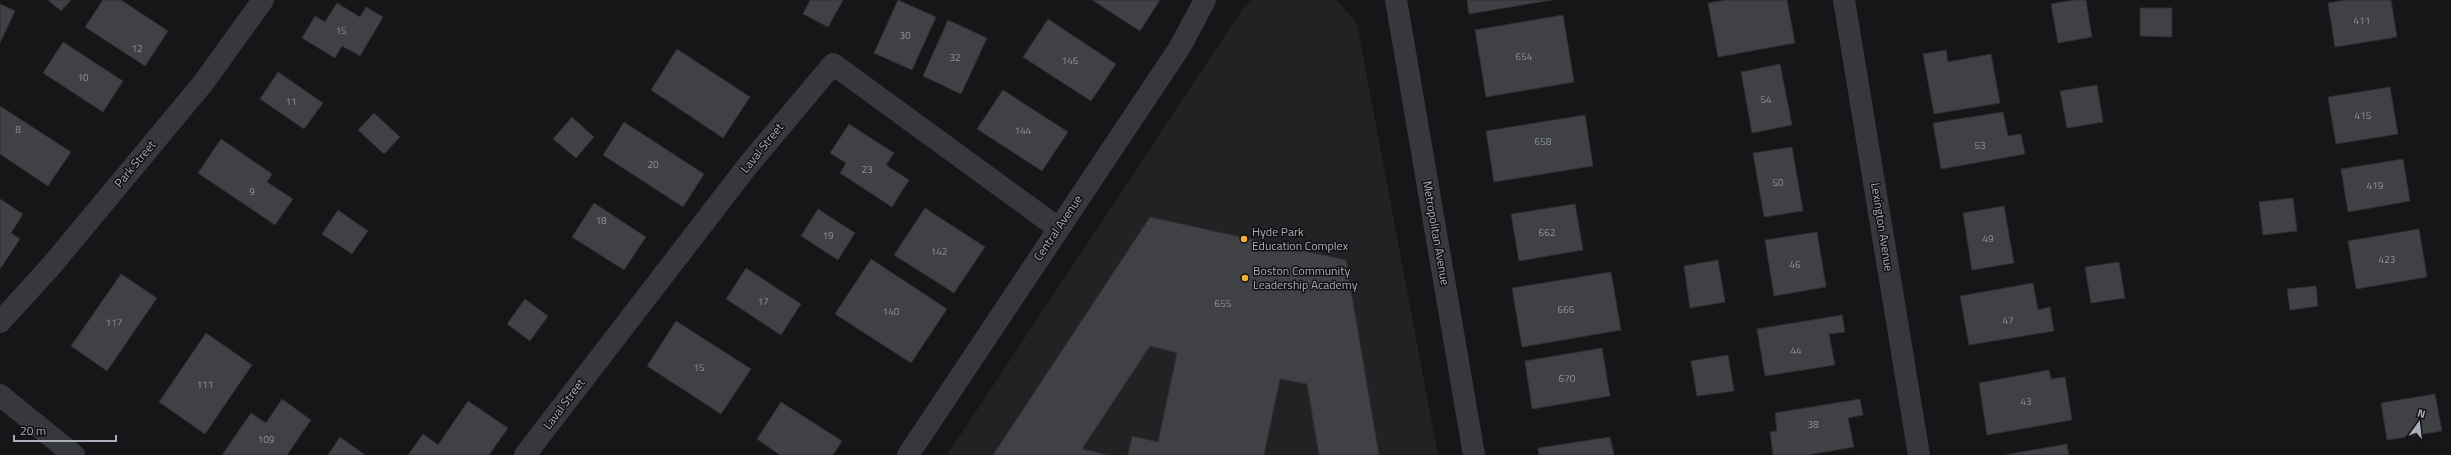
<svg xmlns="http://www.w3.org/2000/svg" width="2451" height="455" viewBox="0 0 2451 455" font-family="'Titillium Web',sans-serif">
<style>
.built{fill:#222225}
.building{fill:#404145;stroke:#303034}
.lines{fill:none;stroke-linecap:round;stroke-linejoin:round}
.minor{stroke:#37383d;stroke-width:22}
.poi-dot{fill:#f2b134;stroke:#111113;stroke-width:1.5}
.labels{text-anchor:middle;stroke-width:3;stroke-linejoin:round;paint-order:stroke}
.number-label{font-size:10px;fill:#8e929b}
.street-label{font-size:12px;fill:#a8adb8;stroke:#111113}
.poi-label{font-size:12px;fill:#a8adb8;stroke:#111113;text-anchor:start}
</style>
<rect width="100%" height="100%" fill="#161618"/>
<path class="built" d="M 1252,0 L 1337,0 L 1357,24 L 1438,455 L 947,455 L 1244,7 Z"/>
<path class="building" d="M 48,0 L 71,0 L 61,11 Z
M 103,0 L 121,0 L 168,31 L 145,66 L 85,27 Z
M 810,0 L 843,0 L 828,27 L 803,14 Z
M 898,0 L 936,17 L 912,70 L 874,53 Z
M 1092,0 L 1160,0 L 1140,31 Z
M 1467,0 L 1552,0 L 1469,14 Z
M 1726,0 L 1787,0 L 1795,43 L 1718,57 L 1708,3 Z
M 2074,0 L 2086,0 L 2092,37 L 2058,43 L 2051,4 Z
M 2346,0 L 2391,0 L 2397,37 L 2335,47 L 2328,3 Z
M 337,3 L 360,17 L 366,7 L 383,17 L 360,56 L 342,46 L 335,58 L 302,38 L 315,16 L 325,22 Z
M 0,4 L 15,11 L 0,43 Z
M 2140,8 L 2172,8 L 2172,37 L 2140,36 Z
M 1563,15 L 1574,82 L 1486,97 L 1475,30 Z
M 1048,19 L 1116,64 L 1091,101 L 1023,57 Z
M 948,20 L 987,38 L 961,94 L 923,76 Z
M 63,42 L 123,81 L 103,112 L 43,73 Z
M 677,49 L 750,97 L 723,138 L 651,90 Z
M 1946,50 L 1948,62 L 1991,54 L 2000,103 L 1934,114 L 1923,54 Z
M 1780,64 L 1792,125 L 1752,133 L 1741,72 Z
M 278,72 L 323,103 L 304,129 L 260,99 Z
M 2097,85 L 2103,122 L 2067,128 L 2060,91 Z
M 2390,87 L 2398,134 L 2336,144 L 2328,97 Z
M 1003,90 L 1068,132 L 1042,171 L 977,129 Z
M 0,106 L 71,152 L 48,186 L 0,154 Z
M 2003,112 L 2008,136 L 2021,134 L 2025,154 L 1941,169 L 1933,123 Z
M 374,113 L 400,137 L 384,154 L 358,130 Z
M 1585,115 L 1593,166 L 1494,182 L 1486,131 Z
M 572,117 L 594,137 L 576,158 L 553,139 Z
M 624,122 L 704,174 L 683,207 L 603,155 Z
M 849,124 L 894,153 L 886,165 L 909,180 L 892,207 L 840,173 L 846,163 L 830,153 Z
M 221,139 L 272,174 L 267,182 L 293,199 L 275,225 L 198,173 Z
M 1792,147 L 1803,211 L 1764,217 L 1753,153 Z
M 2403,159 L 2410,201 L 2348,212 L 2341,169 Z
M 2293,198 L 2297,231 L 2263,235 L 2259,202 Z
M 0,199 L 23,214 L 11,233 L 20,239 L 0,269 Z
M 594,203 L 646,237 L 624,270 L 572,237 Z
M 1575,204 L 1583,250 L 1519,261 L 1511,214 Z
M 2004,206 L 2014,263 L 1972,270 L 1963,213 Z
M 925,208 L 985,247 L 954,293 L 894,255 Z
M 818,209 L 855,233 L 838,260 L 801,236 Z
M 338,210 L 368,231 L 352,254 L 322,234 Z
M 1150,217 L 1346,260 L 1379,455 L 1319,455 L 1307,384 L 1280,379 L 1264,455 L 1128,455 L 1132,436 L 1158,442 L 1177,353 L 1150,346 L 1082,449 L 1108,455 L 993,455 Z
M 2419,229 L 2427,277 L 2356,289 L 2348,241 Z
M 1817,232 L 1826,287 L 1774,296 L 1765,240 Z
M 871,259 L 947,309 L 911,363 L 835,314 Z
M 1718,260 L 1725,302 L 1690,308 L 1684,266 Z
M 2119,262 L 2125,298 L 2091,303 L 2085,267 Z
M 746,268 L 801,304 L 781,335 L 726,299 Z
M 1611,272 L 1621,330 L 1522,347 L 1512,288 Z
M 121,274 L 157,298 L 107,371 L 71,346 Z
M 2033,283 L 2038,310 L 2050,307 L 2054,331 L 1969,345 L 1960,296 Z
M 2316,286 L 2318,306 L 2290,310 L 2287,289 Z
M 525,299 L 548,316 L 530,341 L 507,324 Z
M 1842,315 L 1845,332 L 1829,334 L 1835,365 L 1765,376 L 1757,329 Z
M 676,321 L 751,369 L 721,414 L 647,366 Z
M 206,333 L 252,365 L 205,434 L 159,402 Z
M 1602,348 L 1610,396 L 1532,409 L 1525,361 Z
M 1728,355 L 1734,391 L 1697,396 L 1691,361 Z
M 2049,370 L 2051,379 L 2065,377 L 2072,420 L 1987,435 L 1979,383 Z
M 2435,394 L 2442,431 L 2387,440 L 2381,403 Z
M 282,399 L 311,420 L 287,455 L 222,455 L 251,413 L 266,423 Z
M 1860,399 L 1863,415 L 1848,418 L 1854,447 L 1807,455 L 1773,455 L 1770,432 L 1777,431 L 1775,413 Z
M 468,401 L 508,428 L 489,455 L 408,455 L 423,434 L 438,445 Z
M 781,402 L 842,441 L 833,455 L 780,455 L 757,439 Z
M 340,437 L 365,455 L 328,455 Z
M 1610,437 L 1614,455 L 1539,455 L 1538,448 Z
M 2067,444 L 2069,455 L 2004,455 Z"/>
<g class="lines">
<path class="minor" d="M 1396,0 L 1474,455
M 1844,0 L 1919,455
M 0,322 L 52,265 L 204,82 L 263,0
M 0,395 L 74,455
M 525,455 L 749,164 L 833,64 L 1058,228
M 908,455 L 1180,47 L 1205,0"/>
</g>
<g class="poi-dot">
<circle cx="1244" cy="239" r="4"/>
<circle cx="1245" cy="278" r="4"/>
</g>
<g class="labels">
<g class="number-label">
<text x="2362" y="24">411</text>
<text x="341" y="34">15</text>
<text x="905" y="39">30</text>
<text x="137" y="52">12</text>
<text x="1524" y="60">654</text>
<text x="955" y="61">32</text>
<text x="1070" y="64">146</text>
<text x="83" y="81">10</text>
<text x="1766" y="103">54</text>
<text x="291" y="105">11</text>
<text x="2363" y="119">415</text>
<text x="18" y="133">8</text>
<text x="1023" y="134">144</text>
<text x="1543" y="145">658</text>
<text x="1980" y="149">53</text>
<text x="653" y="168">20</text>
<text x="867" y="173">23</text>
<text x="1778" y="186">50</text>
<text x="2375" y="189">419</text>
<text x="252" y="195">9</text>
<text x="601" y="224">18</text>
<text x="1547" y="236">662</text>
<text x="828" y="239">19</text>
<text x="1988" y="242">49</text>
<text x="939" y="255">142</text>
<text x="2387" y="263">423</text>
<text x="1795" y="268">46</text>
<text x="763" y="305">17</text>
<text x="1223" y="307">655</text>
<text x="1566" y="313">666</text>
<text x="891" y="315">140</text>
<text x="2008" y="324">47</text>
<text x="114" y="326">117</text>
<text x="1796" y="354">44</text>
<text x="699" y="371">15</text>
<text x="1567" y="382">670</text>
<text x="205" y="388">111</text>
<text x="2026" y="405">43</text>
<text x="1813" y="428">38</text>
<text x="266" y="443">109</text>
</g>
<g class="street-label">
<text transform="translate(762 148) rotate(-51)" y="4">Laval Street</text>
<text transform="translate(135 164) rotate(-50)" y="4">Park Street</text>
<text transform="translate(1882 227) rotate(81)" y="4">Lexington Avenue</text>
<text transform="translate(1058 228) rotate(-56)" y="4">Central Avenue</text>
<text transform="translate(1436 233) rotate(80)" y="4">Metropolitan Avenue</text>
<text transform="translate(564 404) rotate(-53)" y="4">Laval Street</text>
</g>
<g class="poi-label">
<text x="1252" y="236">Hyde Park<tspan x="1252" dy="14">Education Complex</tspan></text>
<text x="1253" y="275">Boston Community<tspan x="1253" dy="14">Leadership Academy</tspan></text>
</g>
</g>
<g transform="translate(2419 423) rotate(15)" stroke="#111113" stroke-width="3" paint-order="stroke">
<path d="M0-3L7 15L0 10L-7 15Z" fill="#a8adb8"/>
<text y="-6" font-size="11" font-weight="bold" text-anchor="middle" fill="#a8adb8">N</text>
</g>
<path d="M14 435v6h102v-6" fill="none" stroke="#a8adb8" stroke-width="2"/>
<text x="20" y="435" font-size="12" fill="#a8adb8" stroke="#111113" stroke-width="3" paint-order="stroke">20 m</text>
</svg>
